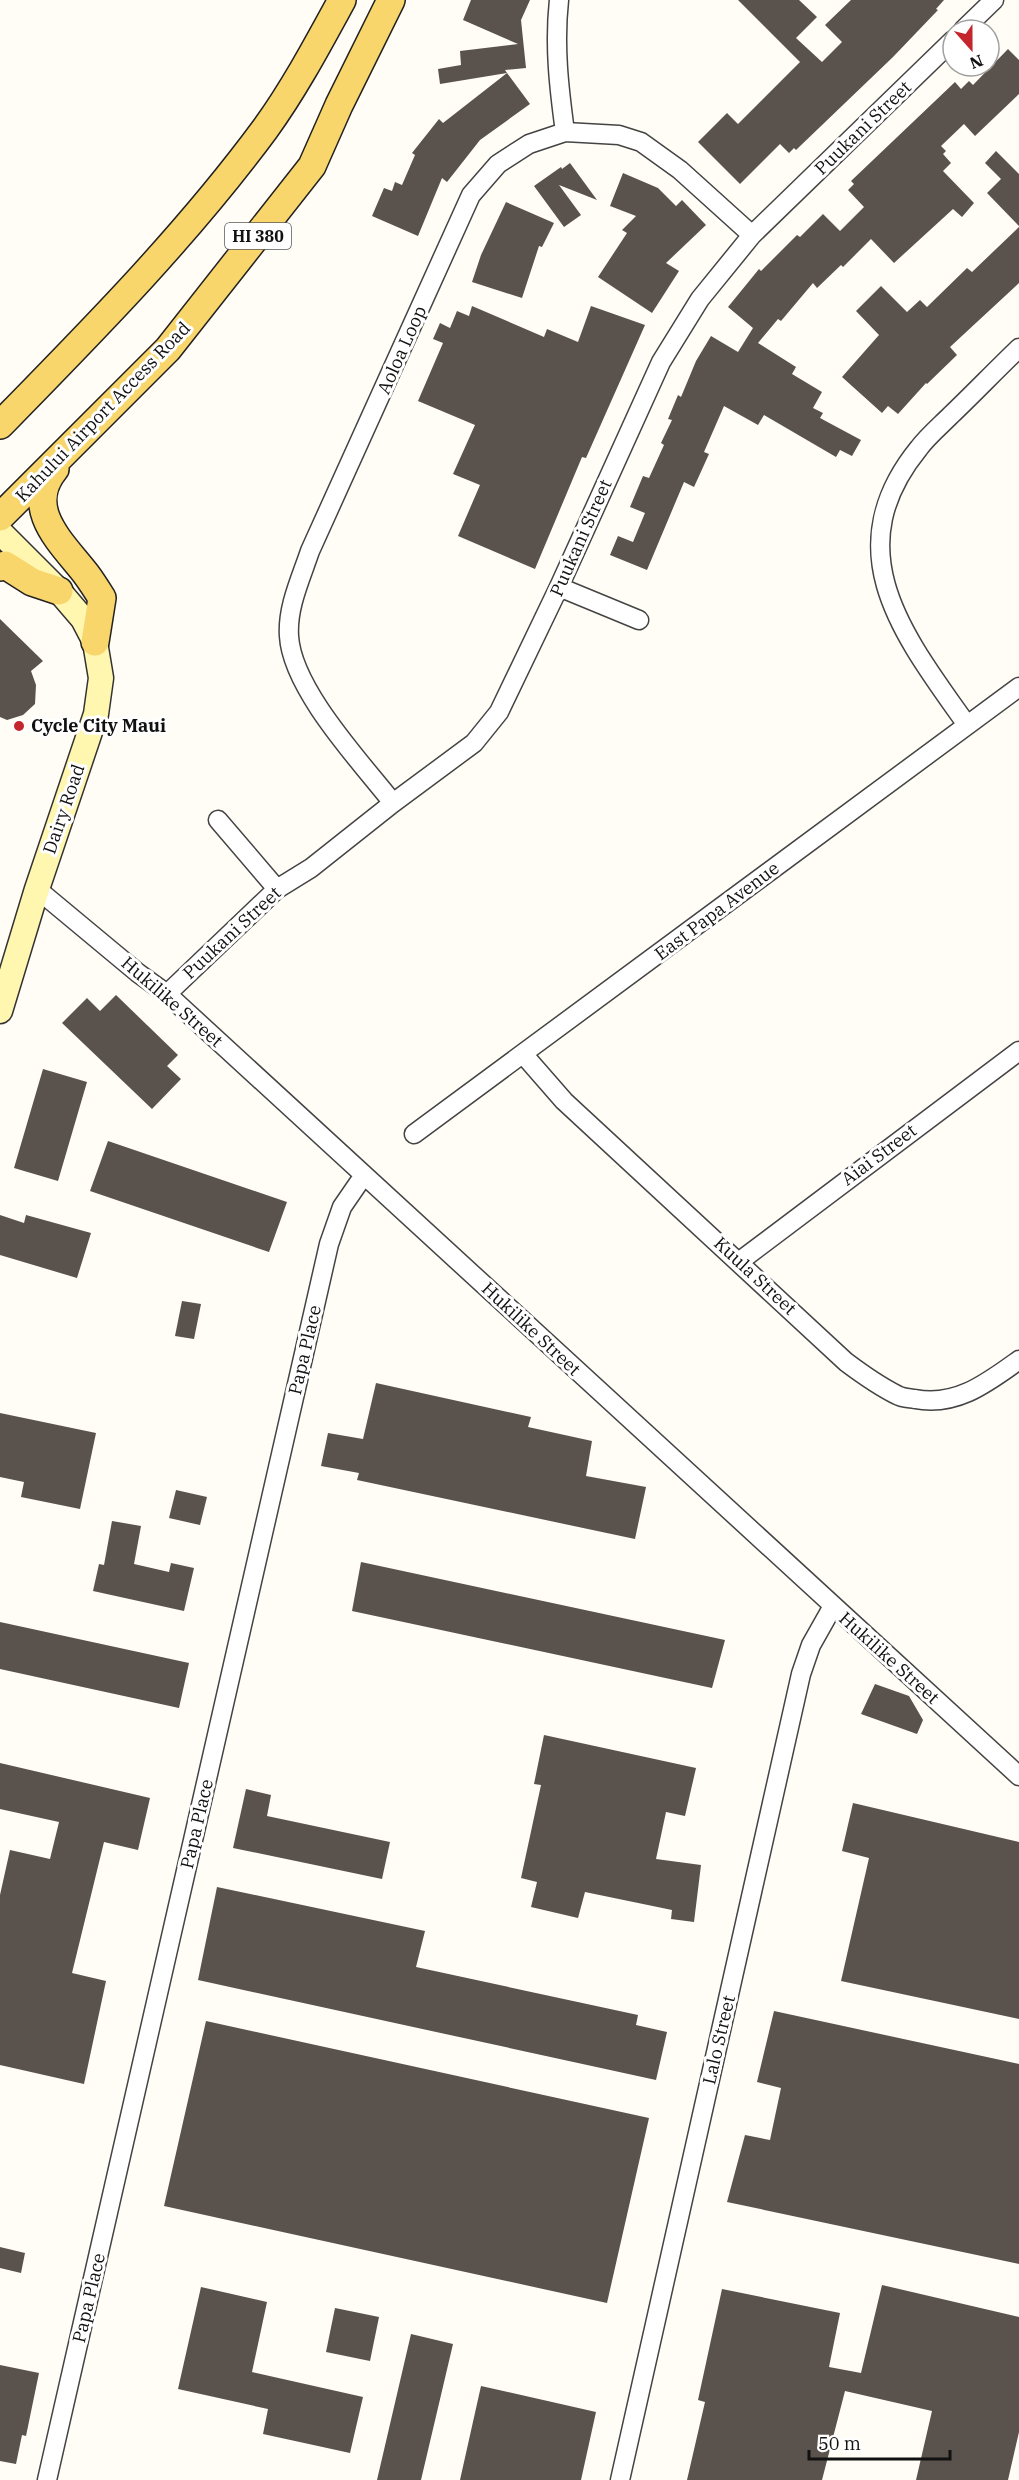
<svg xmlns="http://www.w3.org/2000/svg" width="1019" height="2480" viewBox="0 0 1019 2480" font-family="'IBM Plex Serif',serif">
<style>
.building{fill:#5a524d}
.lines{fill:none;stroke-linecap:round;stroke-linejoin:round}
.minor-casing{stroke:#444;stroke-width:21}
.secondary-casing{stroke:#333;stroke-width:27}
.primary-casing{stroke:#222;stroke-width:30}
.minor{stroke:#fff;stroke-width:18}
.secondary{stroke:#fff6b0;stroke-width:24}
.primary{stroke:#f9d66b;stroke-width:27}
.poi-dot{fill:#c4262e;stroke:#fff;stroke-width:2}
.labels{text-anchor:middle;stroke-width:6;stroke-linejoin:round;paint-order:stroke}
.shield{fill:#fff;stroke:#585858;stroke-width:1.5}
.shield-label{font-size:16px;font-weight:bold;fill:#111}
.street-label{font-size:18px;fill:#111;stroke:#fff}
.poi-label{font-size:18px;font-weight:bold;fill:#111;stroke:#fff;text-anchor:start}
</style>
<rect width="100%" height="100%" fill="#fffdf5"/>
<path class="building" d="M 471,0 L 530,0 L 521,20 L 526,68 L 505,70 L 507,73 L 440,84 L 438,69 L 461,65 L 460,51 L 518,44 L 463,20 Z
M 738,0 L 799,0 L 817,17 L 796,38 L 822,62 L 842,42 L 825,25 L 851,0 L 944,0 L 936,9 L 938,10 L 893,57 L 796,150 L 794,148 L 789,153 L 780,144 L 740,184 L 698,142 L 727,113 L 738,124 L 800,62 Z
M 1008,49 L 1019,60 L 1019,94 L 975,136 L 964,124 L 941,146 L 946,151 L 943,154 L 951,163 L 943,171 L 974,203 L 962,217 L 953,209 L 894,263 L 871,239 L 843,267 L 841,265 L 817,288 L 813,283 L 781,321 L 778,319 L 758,343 L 796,367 L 792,374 L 822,392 L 813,408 L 823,413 L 820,418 L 861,440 L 852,456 L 840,450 L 836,457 L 764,415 L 758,425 L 724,406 L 704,452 L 709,454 L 694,487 L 684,482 L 647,570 L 610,555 L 618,536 L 633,542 L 645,513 L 630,507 L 643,476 L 649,478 L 664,445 L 661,443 L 672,420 L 668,419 L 678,395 L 681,397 L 696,361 L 711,336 L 738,352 L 753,328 L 728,307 L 759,269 L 761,271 L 797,235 L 800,237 L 823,214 L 840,231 L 864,207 L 848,190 L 854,184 L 851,181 L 955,82 L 961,89 L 969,81 L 973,85 Z
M 507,73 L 530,104 L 480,140 L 447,182 L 442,178 L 418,236 L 372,216 L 384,188 L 392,191 L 395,182 L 402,185 L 415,155 L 412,153 L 439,119 L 443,123 Z
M 996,151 L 1019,174 L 1019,226 L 987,193 L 1001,179 L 985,163 Z
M 570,163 L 597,200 L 559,185 L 581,215 L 564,227 L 534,186 L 561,167 L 562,169 Z
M 623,173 L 658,188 L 676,206 L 682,200 L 706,225 L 666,263 L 679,271 L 652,313 L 598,277 L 627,233 L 622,230 L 636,216 L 610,206 Z
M 506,202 L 554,223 L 542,247 L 539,246 L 522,298 L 472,282 L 481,255 Z
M 1019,227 L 1019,283 L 950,347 L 957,355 L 927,384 L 926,383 L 898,414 L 888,406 L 882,413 L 842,377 L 879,335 L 856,311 L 881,286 L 907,312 L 920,300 L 927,307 L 967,268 L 972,272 Z
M 472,306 L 544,337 L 547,329 L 578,342 L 591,306 L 645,325 L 586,458 L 582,457 L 535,569 L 458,536 L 480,485 L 453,474 L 475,425 L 418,401 L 443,343 L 433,339 L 440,323 L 450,328 L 457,311 L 469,316 Z
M 0,619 L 43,661 L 31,671 L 36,685 L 35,704 L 23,715 L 7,720 L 0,717 Z
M 116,995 L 178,1055 L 167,1066 L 181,1079 L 152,1109 L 62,1023 L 87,998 L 100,1011 Z
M 43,1069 L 87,1082 L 58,1181 L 14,1168 Z
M 108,1141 L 287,1202 L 269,1252 L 90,1191 Z
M 0,1215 L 24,1223 L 26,1215 L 91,1233 L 77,1278 L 0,1255 Z
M 182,1301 L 201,1304 L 194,1339 L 175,1336 Z
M 376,1383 L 531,1417 L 528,1427 L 592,1441 L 586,1476 L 646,1487 L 635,1539 L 357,1480 L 359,1473 L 321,1466 L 328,1433 L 363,1439 Z
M 0,1413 L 96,1433 L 80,1509 L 21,1497 L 24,1482 L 0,1477 Z
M 176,1490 L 207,1497 L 200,1525 L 169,1518 Z
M 112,1521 L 141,1526 L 134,1564 L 169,1572 L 171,1563 L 194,1568 L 184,1611 L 93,1591 L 99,1564 L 104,1565 Z
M 361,1562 L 725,1640 L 712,1688 L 352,1611 Z
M 0,1622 L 189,1663 L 179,1708 L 0,1669 Z
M 875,1684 L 909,1696 L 923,1720 L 917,1734 L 861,1714 Z
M 544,1735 L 696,1768 L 685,1816 L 666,1812 L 656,1859 L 701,1865 L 694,1922 L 671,1919 L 672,1910 L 585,1892 L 578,1918 L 531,1907 L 537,1882 L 521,1878 L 541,1785 L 534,1784 Z
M 0,1763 L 150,1798 L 138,1850 L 104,1842 L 72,1973 L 106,1981 L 84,2084 L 0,2065 L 0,1895 L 10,1850 L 50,1859 L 59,1822 L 0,1809 Z
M 246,1789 L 271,1795 L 267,1816 L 390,1842 L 382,1879 L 233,1848 Z
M 853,1803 L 1019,1842 L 1019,2019 L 841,1981 L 869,1858 L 842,1851 Z
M 217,1887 L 425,1931 L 416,1967 L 638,2015 L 636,2025 L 667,2032 L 656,2080 L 198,1980 Z
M 774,2011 L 1019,2064 L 1019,2264 L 727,2202 L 745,2135 L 770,2140 L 781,2088 L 757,2082 Z
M 206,2021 L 649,2118 L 607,2303 L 164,2206 Z
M 0,2247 L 25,2253 L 21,2273 L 0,2268 Z
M 882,2285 L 1019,2317 L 1019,2432 L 1008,2480 L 916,2480 L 932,2411 L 845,2391 L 822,2480 L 687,2480 L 705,2402 L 698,2400 L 722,2289 L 840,2313 L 829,2367 L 861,2373 Z
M 201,2287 L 267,2302 L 252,2372 L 363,2397 L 350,2453 L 263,2434 L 268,2409 L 178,2389 Z
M 335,2308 L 379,2317 L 370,2361 L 326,2352 Z
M 411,2334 L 453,2344 L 421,2480 L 377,2480 Z
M 0,2365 L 39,2373 L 26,2436 L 22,2435 L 16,2464 L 0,2461 Z
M 481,2386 L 596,2412 L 581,2480 L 460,2480 Z"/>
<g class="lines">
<g class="minor-casing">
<path id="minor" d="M 559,0 C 554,45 559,88 565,132
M 963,30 L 994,0
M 559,587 L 639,620
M 967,725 C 904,636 835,551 919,448 C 928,436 940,426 951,415 C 974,393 996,370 1019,348
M 393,803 C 360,761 292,689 289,636 C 287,607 301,578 310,551 L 471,195 L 498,164 L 529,144 L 565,132 L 619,135 L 641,142 L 680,170 L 752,235
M 218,820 L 277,889
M 37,889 L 138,973 L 167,994 L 1019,1776
M 167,994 L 277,889 L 311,868 L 393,803 L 474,743 L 499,712 L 559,587 L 661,362 L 700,299 L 752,235 L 953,40
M 523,1054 L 564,1101 L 846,1362 C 862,1374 879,1386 897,1395 C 902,1398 909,1398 915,1399 C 956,1407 987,1383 1019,1360
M 414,1134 L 1019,687
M 740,1261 L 1019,1051
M 47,2480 L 329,1244 L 342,1207 L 364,1175
M 620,2480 L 801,1674 L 811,1645 L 833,1606"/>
</g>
<g class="secondary-casing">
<path id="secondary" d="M 0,532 L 59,591 L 83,619 L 95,642 L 101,678 L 96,714 L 37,889 L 0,1011"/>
</g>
<g class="primary-casing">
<path id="primary" d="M 0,425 C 93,330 186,236 265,129 C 294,89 318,44 342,0
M 55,469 C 22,509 63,544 86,574 C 92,582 97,590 102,598 L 95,642
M 0,517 L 168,349 L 312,166 L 339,105 L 391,0
M 0,567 L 5,565 L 32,582 L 59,591"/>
</g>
<use href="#minor" class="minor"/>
<use href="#secondary" class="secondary"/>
<use href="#primary" class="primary"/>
</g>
<circle class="poi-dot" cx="19" cy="726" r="6"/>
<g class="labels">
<rect class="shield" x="225" y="223" width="66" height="26" rx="4.5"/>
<g class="shield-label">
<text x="258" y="242">HI 380</text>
</g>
<g class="street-label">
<text transform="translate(863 128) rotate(-44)" y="6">Puukani Street</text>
<text transform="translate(402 350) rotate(-66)" y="6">Aoloa Loop</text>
<text transform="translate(103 412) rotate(-46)" y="6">Kahului Airport Access Road</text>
<text transform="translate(581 538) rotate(-66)" y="6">Puukani Street</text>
<text transform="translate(64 809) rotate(-71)" y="6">Dairy Road</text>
<text transform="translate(717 911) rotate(-37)" y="6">East Papa Avenue</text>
<text transform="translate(232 933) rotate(-43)" y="6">Puukani Street</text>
<text transform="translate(172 1002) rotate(41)" y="6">Hukilike Street</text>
<text transform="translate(879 1155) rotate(-37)" y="6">Aiai Street</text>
<text transform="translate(755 1276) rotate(43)" y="6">Kuula Street</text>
<text transform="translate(531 1329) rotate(43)" y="6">Hukilike Street</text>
<text transform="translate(305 1350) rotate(-77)" y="6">Papa Place</text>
<text transform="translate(889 1658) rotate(42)" y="6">Hukilike Street</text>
<text transform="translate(197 1824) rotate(-77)" y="6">Papa Place</text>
<text transform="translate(719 2040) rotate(-77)" y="6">Lalo Street</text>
<text transform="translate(89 2298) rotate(-77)" y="6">Papa Place</text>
</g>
<g class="poi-label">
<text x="31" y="732">Cycle City Maui</text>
</g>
</g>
<g transform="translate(971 48) rotate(159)"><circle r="28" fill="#ffffff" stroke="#a0a0a0" stroke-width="1.5"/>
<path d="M0-4.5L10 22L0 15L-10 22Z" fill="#c4262e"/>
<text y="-9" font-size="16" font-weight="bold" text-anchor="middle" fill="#111111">N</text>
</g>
<path d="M809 2450v9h141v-9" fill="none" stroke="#111111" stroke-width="3"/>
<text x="818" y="2450" font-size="18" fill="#111111" stroke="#ffffff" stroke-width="4.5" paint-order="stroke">50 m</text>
</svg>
